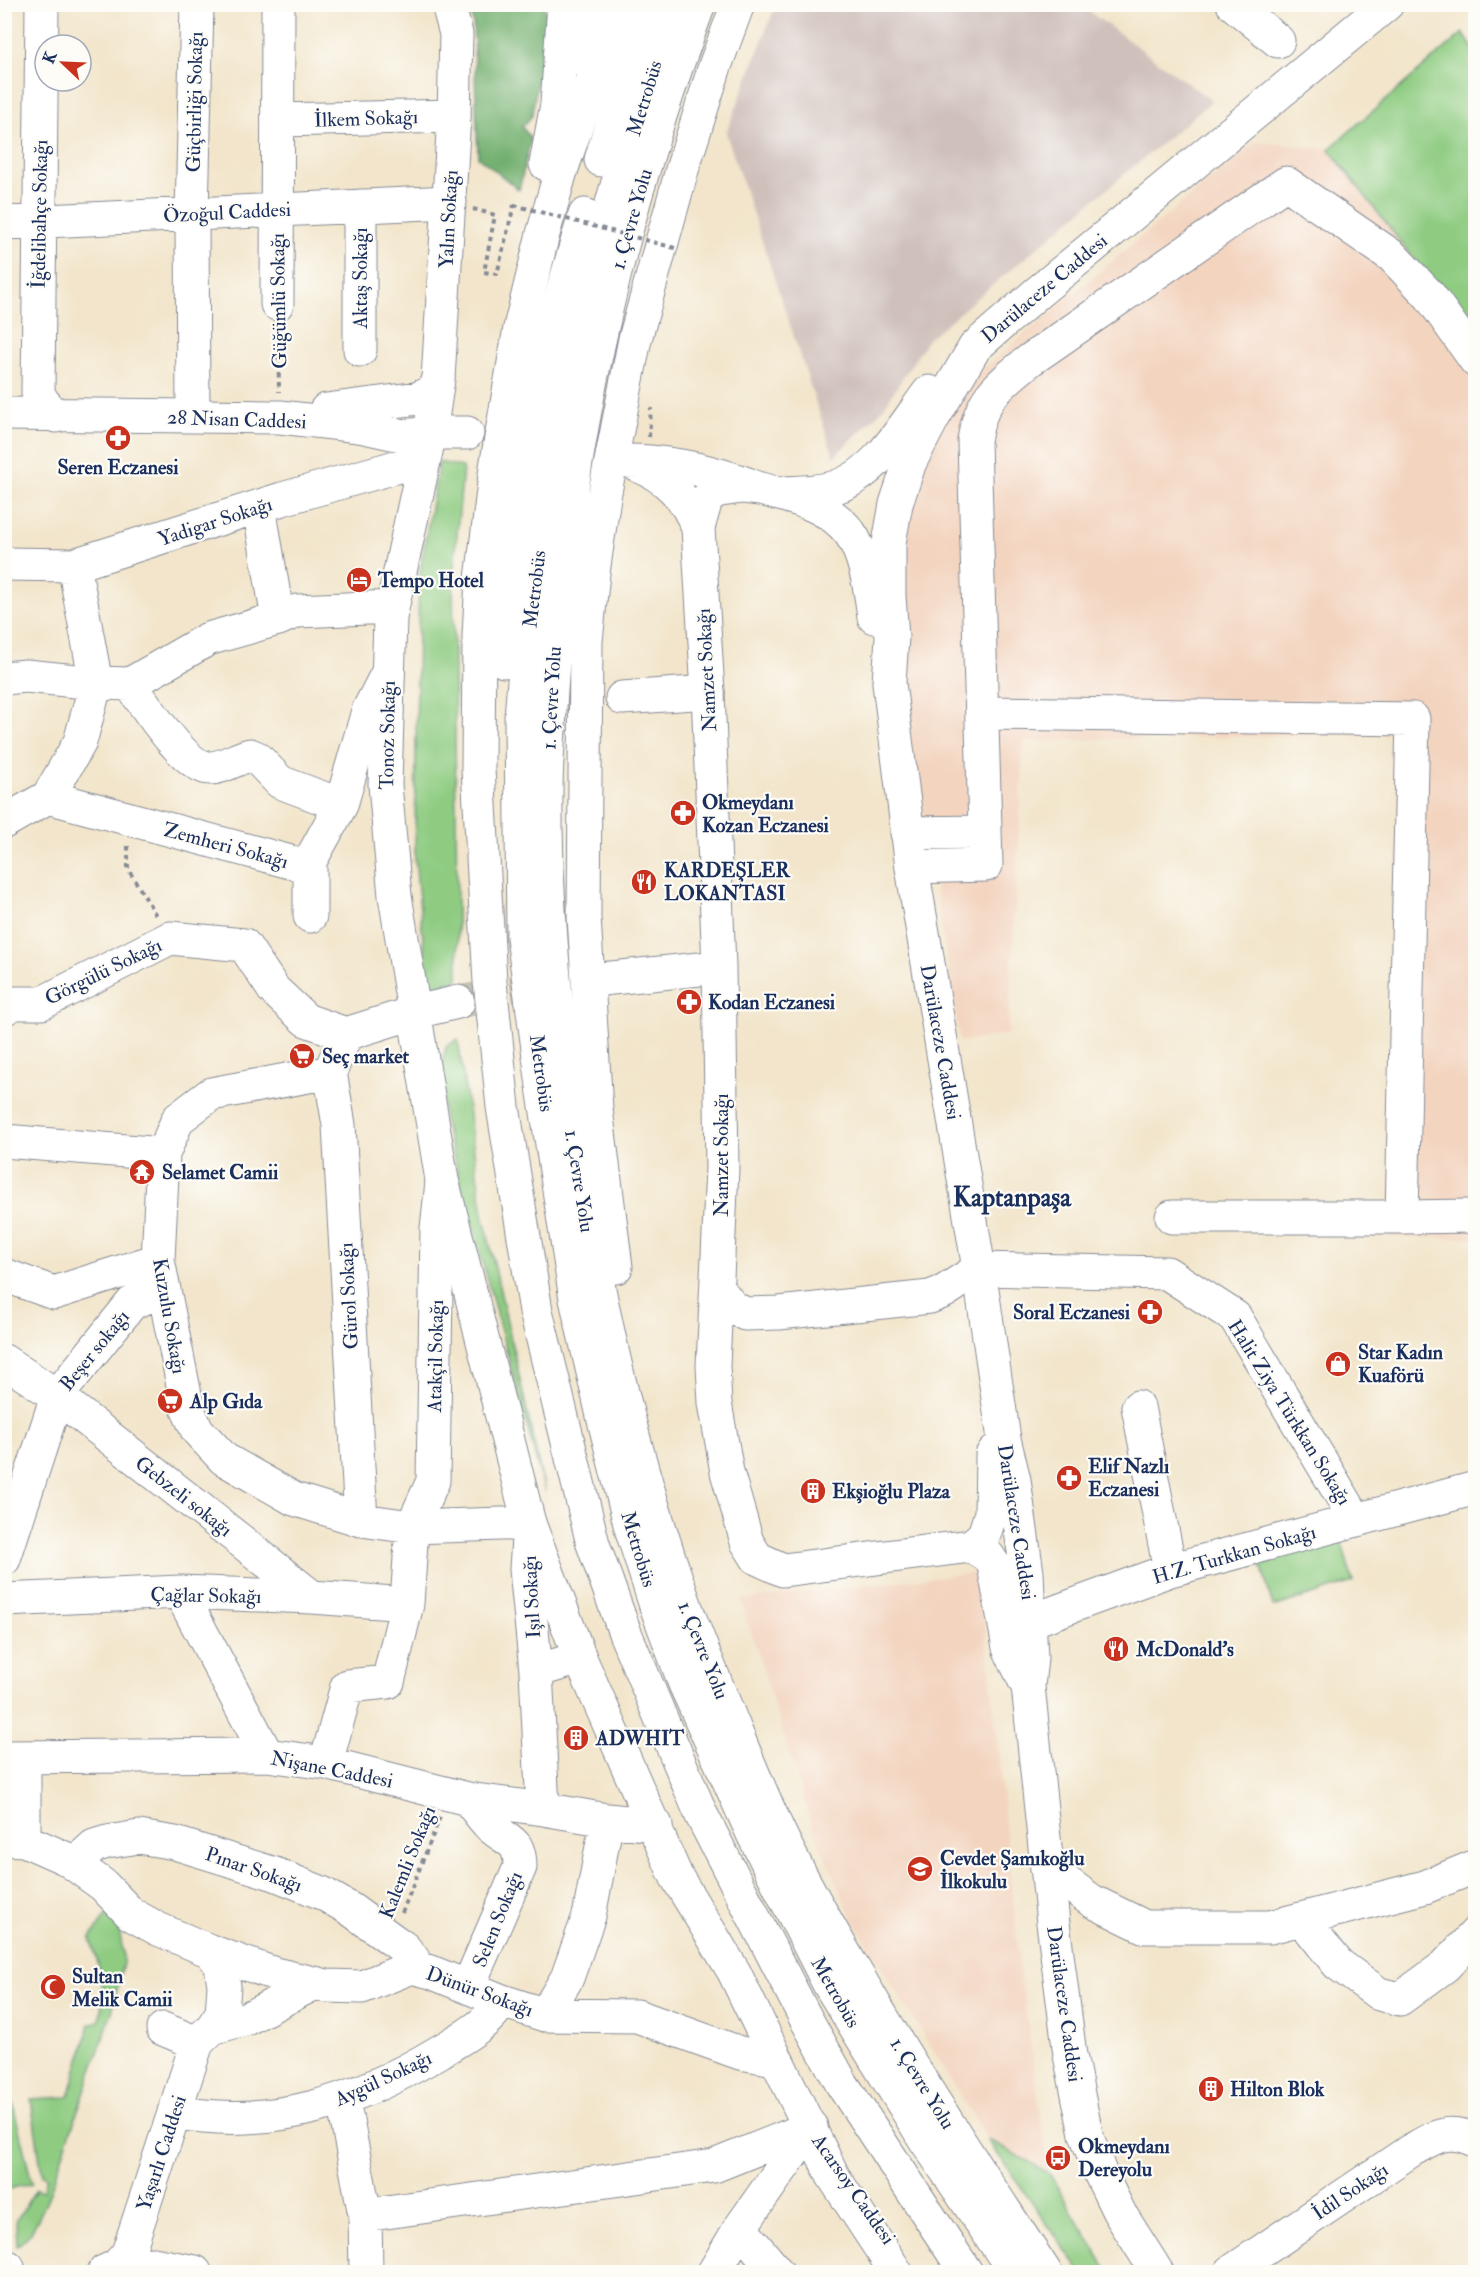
<svg xmlns="http://www.w3.org/2000/svg" width="1480" height="2277" viewBox="0 0 1480 2277" font-family="'IM FELL Double Pica',serif">
<style>
.built{fill:#f3d4bf}
.industrial{fill:#cfc0bb}
.green{fill:#8fcc82;stroke:#557e70;stroke-width:1.5}
.forest{fill:#73b070;stroke:#477067;stroke-width:1.5}
.lines{fill:none;stroke-linecap:round;stroke-linejoin:round}
.major-tunnel{stroke:#c7c1b5;stroke-width:33;stroke-dasharray:33 16;stroke-linecap:butt}
.minor-casing{stroke:#868a94;stroke-width:35}
.major-casing{stroke:#868a94;stroke-width:35}
.highway-casing{stroke:#868a94;stroke-width:35}
.path{stroke:#868a94;stroke-width:4;stroke-dasharray:4.5 4.5;stroke-linecap:butt}
.minor{stroke:#fff;stroke-width:33}
.major{stroke:#fff;stroke-width:33}
.highway{stroke:#fff;stroke-width:33}
.path-bridge{stroke:#868a94;stroke-width:4;stroke-dasharray:4.5 4.5;stroke-linecap:butt}
.labels{text-anchor:middle;stroke-width:4.5;stroke-linejoin:round;paint-order:stroke}
.street-label{font-size:20px;fill:#1b2f5e;stroke:#fdfcf7}
.poi-label{font-size:20px;font-weight:bold;fill:#1b2f5e;stroke:#fdfcf7;text-anchor:start}
.district-label{font-size:26px;font-weight:bold;fill:#1b2f5e;stroke:#fdfcf7}
</style>
<rect width="100%" height="100%" fill="#fdfcf7"/>
<filter id="ink" filterUnits="userSpaceOnUse"><feTurbulence type="fractalNoise" baseFrequency=".0167" numOctaves="2"/><feDisplacementMap in="SourceGraphic" scale="12" xChannelSelector="R" yChannelSelector="G"/><feConvolveMatrix kernelMatrix="1 2 1 2 8 2 1 2 1" color-interpolation-filters="sRGB"/></filter>
<filter id="wash" filterUnits="userSpaceOnUse"><feTurbulence type="fractalNoise" baseFrequency=".008" numOctaves="4" result="noise"/><feDisplacementMap in="SourceGraphic" scale="24" xChannelSelector="R" yChannelSelector="G"/><feGaussianBlur stdDeviation="1.35" result="paint"/><feColorMatrix in="noise" values="0 0 0 0 0 0 0 0 0 0 0 0 0 0 0 0 0 1.4 0 .05"/><feComposite in="paint" operator="in"/></filter>
<g filter="url(#wash)">
<rect width="100%" height="100%" fill="#f2e5cb"/>
<path class="built" d="M 1255,142 L 1329,149 L 1475,339 L 1475,1238 L 1390,1237 L 1400,733 L 1024,741 L 1008,1034 L 960,1042 L 905,700 L 904,512 L 938,428 L 978,373 Z
M 980,1572 L 1020,1971 L 1049,2173 L 987,2139 L 850,1915 L 811,1822 L 741,1600 Z"/>
<path class="industrial" d="M 776,5 L 1080,5 L 1212,101 L 928,339 L 882,410 L 834,457 L 726,133 Z"/>
<path class="green" d="M 1463,33 L 1476,53 L 1475,339 L 1329,149 Z
M 439,462 L 463,467 L 453,578 L 458,979 L 428,989 L 415,859 L 416,736 L 419,577 Z
M 458,1039 L 483,1214 L 545,1492 L 444,1122 L 440,1070 L 446,1047 Z
M 1339,1533 L 1353,1582 L 1273,1607 L 1259,1557 Z
M 108,1912 L 118,1924 L 123,1952 L 123,1963 L 112,2012 L 46,2203 L 31,2233 L 17,2246 L 16,2221 L 36,2189 L 43,2191 L 47,2177 L 42,2175 L 31,2099 L 69,2097 L 90,2024 L 99,2021 C 106,1993 101,1966 90,1939 Z
M 4,2068 L 32,2183 L 5,2190 L 4,2190 Z
M 987,2139 L 1049,2173 L 1103,2263 L 1111,2272 L 1081,2272 Z"/>
<path class="forest" d="M 466,5 L 544,5 L 547,17 L 532,116 L 522,127 L 531,139 L 519,190 L 478,157 L 473,21 Z"/>
</g>
<g filter="url(#ink)">
<g class="lines">
<path class="major-tunnel" d="M 463,1001 L 592,980"/>
<g class="minor-casing">
<path id="minor" d="M 42,4 L 38,393 L 43,402 L 56,416
M 675,4 L 634,127 L 599,248 L 577,334 L 544,505 L 529,622 L 521,717 L 523,937 L 544,1093 L 576,1299 L 604,1420 L 631,1528 L 655,1603 L 685,1684 L 753,1834 L 829,1984 L 926,2141 L 1015,2272
M 1233,4 L 1278,41
M 278,120 L 454,116
M 601,160 L 637,35 L 648,4
M 4,223 L 450,202
M 277,304 L 278,4
M 360,350 L 360,206
M 326,410 L 419,398 L 433,391 L 438,379
M 4,414 L 280,417 L 359,426 L 405,436 L 430,433
M 193,416 L 192,214 L 197,4
M 4,564 L 74,565 L 282,499 L 424,459
M 504,661 C 508,596 508,530 520,466 C 535,381 561,298 585,215
M 4,678 L 26,676 L 96,683 L 74,565
M 130,684 C 145,704 185,768 210,768 C 223,768 237,758 250,755 L 257,758 L 280,782 L 341,805
M 622,698 L 708,692
M 983,713 L 1413,719 L 1402,1217 L 1476,1216
M 48,797 L 294,863 L 301,864 L 310,861 L 341,805 L 368,711 L 388,672
M 4,822 L 48,797 L 80,742 L 96,683 L 130,684 L 208,639 L 278,619 L 259,507
M 907,833 L 985,832
M 310,861 L 310,916
M 912,867 L 986,865 L 974,441 C 980,398 998,386 1030,360 L 1286,183 L 1392,256 L 1430,296 L 1476,361
M 4,1009 L 12,1003 L 42,1003 L 170,938 L 244,945 L 274,990 L 306,1020 L 346,1034
M 416,1012 L 346,1034 L 330,1072 L 211,1094 L 178,1119 L 163,1154 L 158,1260 L 188,1410 L 197,1430 L 224,1459 L 294,1499 L 361,1520 L 412,1527 L 529,1523 L 526,1569 L 536,1671 L 580,1658
M 330,1072 L 339,1125 L 361,1520
M 4,1141 L 163,1154
M 1172,1217 L 1402,1217
M 4,1275 L 54,1293 L 158,1260
M 718,1289 L 732,1307 L 745,1314 L 779,1313 L 930,1297 L 945,1291 L 979,1269 L 1167,1273 L 1235,1317 L 1356,1520
M 4,1361 L 57,1396 L 312,1597
M 1138,1407 L 1170,1570
M 4,1559 L 57,1396 L 132,1303 L 164,1290
M 180,1592 L 267,1755
M 4,1600 L 180,1592 L 312,1597 L 407,1604
M 1031,1621 L 1170,1570 L 1476,1488
M 536,1671 L 543,1809
M 4,1757 L 267,1755 L 326,1763 L 468,1799 L 543,1809 L 607,1820 L 656,1825
M 326,1763 L 347,1686 L 388,1682 L 407,1604 L 412,1527 L 433,1481 L 437,1228 L 442,1182
M 468,1799 C 475,1808 482,1818 490,1826 C 507,1842 520,1838 520,1867 L 468,1987
M 4,1839 L 24,1840 L 67,1859 L 103,1885 L 131,1914 L 158,1929 L 210,1951 L 275,1974 L 327,1986 L 362,1987 L 412,1967 L 431,1972 L 502,2001 L 545,2015 L 637,2016 L 740,2053 L 775,2059
M 24,1840 L 24,1757
M 74,1864 L 94,1846 L 107,1842 L 139,1837 L 175,1843 L 275,1874 L 322,1893 L 350,1909 L 390,1938 L 404,1948 L 413,1959 L 412,1967
M 1047,1868 L 1092,1901 L 1145,1927 L 1270,1927 L 1425,1887 L 1476,1866
M 1302,1919 L 1338,1964 L 1379,1994 L 1400,1999 L 1445,1966 L 1476,1933
M 545,2015 L 567,1978 L 589,1916 L 607,1820
M 212,2028 L 248,2018 L 315,1983
M 163,2029 L 197,2043
M 343,2100 L 365,2215
M 174,2112 C 272,2130 356,2102 439,2052 C 463,2037 488,2025 502,2001
M 740,2228 L 777,2272
M 117,2266 L 153,2264 L 195,2272
M 4,2271 L 8,2267
M 104,2272 L 117,2266 L 128,2253 L 197,2043 L 212,2028 L 222,2013 L 224,1986 L 221,1965 L 210,1951
M 366,2272 L 365,2215 L 714,2166 L 811,2127
M 714,2272 L 740,2228 L 811,2127
M 1231,2272 L 1410,2151 C 1435,2137 1447,2127 1476,2141"/>
</g>
<g class="major-casing">
<path id="major" d="M 448,4 L 456,34 L 454,116 L 438,379 L 430,433 L 390,618 L 385,785 L 395,896 L 442,1180 L 529,1523 L 580,1658 L 676,1876 L 734,1972 L 833,2176 L 896,2272
M 430,433 L 467,433
M 626,461 C 664,461 703,469 739,481 C 746,483 753,487 761,489 C 793,498 828,504 850,533 C 865,554 871,592 874,617
M 637,465 C 668,477 686,498 698,528
M 758,489 L 742,487 L 714,491 L 706,500 L 698,528 L 708,692 L 719,967 L 722,1168 L 713,1366 L 715,1403 L 727,1472 L 747,1542 L 757,1558 L 783,1570 L 971,1546 L 988,1556 L 994,1565 L 1009,1648 L 1027,1685
M 786,493 C 802,492 821,492 836,487 C 878,473 904,425 929,392
M 278,619 L 297,611 L 392,607
M 592,980 L 719,967
M 416,1012 L 458,1002
M 971,1546 L 984,1535 L 991,1513 L 992,1455 L 995,1451
M 1157,2272 L 1119,2212 L 1101,2175 L 1086,2134 L 1070,2055 L 1053,1923 L 1028,1686 L 1031,1658 L 1027,1573 L 1014,1480 L 1004,1439 L 979,1269 L 912,867 L 889,683 L 892,637 L 889,596 L 889,543 L 896,504 L 910,462 L 933,418 L 975,347 L 1037,293 L 1387,4"/>
</g>
<g class="highway-casing">
<path id="highway" d="M 618,4 L 560,174 L 543,234 L 520,328 L 496,467 L 482,579 L 479,635 L 478,769 L 490,982 L 503,1107 L 536,1311 L 593,1544 L 625,1633 L 702,1816 L 804,2015 L 842,2084 L 966,2272
M 699,4 C 614,230 562,468 550,708 C 549,736 546,764 546,792 C 545,900 555,1009 570,1116 C 592,1278 628,1441 682,1596 C 695,1634 711,1671 726,1708 C 743,1749 759,1790 778,1830 C 802,1881 830,1929 859,1978 C 917,2078 981,2175 1045,2272
M 572,59 L 591,4
M 546,164 L 557,104 L 564,4
M 616,1267 L 596,1109 L 584,917 L 586,641 L 593,573 L 604,497 L 635,339 L 682,170 L 715,66 L 738,4"/>
</g>
<path class="path" d="M 473,209 L 495,215 L 484,272 L 497,274 L 514,205
M 278,328 L 279,392
M 649,437 L 651,408
M 128,846 L 128,869 L 157,917
M 402,1913 L 440,1817"/>
<use href="#minor" class="minor"/>
<use href="#major" class="major"/>
<use href="#highway" class="highway"/>
<path class="path-bridge" d="M 514,205 L 675,248"/>
</g>
</g>
<defs>
<g id="pharmacy-disc" transform="scale(1.35)"><circle r="9.5" fill="#c8321e" stroke="#fdfcf7"/><path d="M-2-6h4v4h4v4h-4v4h-4v-4h-4v-4h4Z" fill="#fff"/></g>
<g id="hotel-disc" transform="scale(1.35)"><circle r="9.5" fill="#c8321e" stroke="#fdfcf7"/><path d="M-6-4.5h1.5V1H6V5H4.5V3h-9V5H-6ZM-4 0a1.8 1.8 0 1 1 3.6 0ZM.5 0V-2.5h3Q6-2.5 6 0Z" fill="#fff"/></g>
<g id="restaurant-disc" transform="scale(1.35)"><circle r="9.5" fill="#c8321e" stroke="#fdfcf7"/><path d="M-5-6h1v4h1v-4h1v4h1v-4h1v5L-1.5 .5V6h-2V.5L-5-1ZM5-6V6H3V1.5H1.5Q1.5-4 5-6Z" fill="#fff"/></g>
<g id="supermarket-disc" transform="scale(1.35)"><circle r="9.5" fill="#c8321e" stroke="#fdfcf7"/><path d="M-6-5.5h2.5l.6 2H6L4.5 2H-2.5L-4.4-4H-6ZM-1.5 3.2a1.3 1.3 0 1 0 .1 0ZM3 3.2a1.3 1.3 0 1 0 .1 0Z" fill="#fff"/></g>
<g id="temple-disc" transform="scale(1.35)"><circle r="9.5" fill="#c8321e" stroke="#fdfcf7"/><path d="M0-6L5-2H3V0L6.5 2.5H4V6H1.5V3h-3V6H-4V2.5H-6.5L-3 0V-2H-5Z" fill="#fff"/></g>
<g id="shop-disc" transform="scale(1.35)"><circle r="9.5" fill="#c8321e" stroke="#fdfcf7"/><path d="M-5-2.5h2.3a2.7 3.5 0 0 1 5.4 0H5L5.5 6h-11ZM-1.5-2.5h3a1.5 2.3 0 0 0-3 0Z" fill="#fff"/></g>
<g id="building-disc" transform="scale(1.35)"><circle r="9.5" fill="#c8321e" stroke="#fdfcf7"/><path d="M-4-6H4V6H1V3H-1V6H-4ZM-2.5-4.3h1.7v1.8h-1.7ZM.8-4.3h1.7v1.8H.8ZM-2.5-1h1.7V.8h-1.7ZM.8-1h1.7V.8H.8Z" fill="#fff"/></g>
<g id="school-disc" transform="scale(1.35)"><circle r="9.5" fill="#c8321e" stroke="#fdfcf7"/><path d="M0-5L7-2L0 1L-7-2ZM-4 1L0 2.5L4 1V4Q0 6-4 4Z" fill="#fff"/></g>
<g id="mosque-disc" transform="scale(1.35)"><circle r="9.5" fill="#c8321e" stroke="#fdfcf7"/><path d="M3.5-4.9A6 6 0 1 0 3.5 4.9A5 5 0 1 1 3.5-4.9Z" fill="#fff"/></g>
<g id="bus-disc" transform="scale(1.35)"><circle r="9.5" fill="#c8321e" stroke="#fdfcf7"/><path d="M-5-6H5V4H4V6H2V4H-2V6H-4V4H-5ZM-3.5-4V0h7V-4ZM-3.5 1.2v1.5H-2V1.2ZM2 1.2v1.5H3.5V1.2Z" fill="#fff"/></g>
</defs>
<g fill-rule="evenodd">
<use href="#pharmacy-disc" x="118" y="438"/>
<use href="#hotel-disc" x="359" y="580"/>
<use href="#pharmacy-disc" x="683" y="813"/>
<use href="#restaurant-disc" x="644" y="882"/>
<use href="#pharmacy-disc" x="689" y="1002"/>
<use href="#supermarket-disc" x="302" y="1056"/>
<use href="#temple-disc" x="142" y="1172"/>
<use href="#pharmacy-disc" x="1150" y="1312"/>
<use href="#shop-disc" x="1338" y="1364"/>
<use href="#supermarket-disc" x="170" y="1401"/>
<use href="#pharmacy-disc" x="1069" y="1478"/>
<use href="#building-disc" x="813" y="1491"/>
<use href="#restaurant-disc" x="1116" y="1649"/>
<use href="#building-disc" x="576" y="1738"/>
<use href="#school-disc" x="920" y="1869"/>
<use href="#mosque-disc" x="53" y="1987"/>
<use href="#building-disc" x="1211" y="2089"/>
<use href="#bus-disc" x="1058" y="2158"/>
</g>
<g class="labels">
<g class="street-label">
<text transform="translate(644 98) rotate(-73)" y="7">Metrobüs</text>
<text transform="translate(194 102) rotate(-89)" y="7">Güçbirliği Sokağı</text>
<text transform="translate(366 118) rotate(-2)" y="7">İlkem Sokağı</text>
<text transform="translate(227 212) rotate(-3)" y="7">Özoğul Caddesi</text>
<text transform="translate(39 214) rotate(-89)" y="7">İğdelibahçe Sokağı</text>
<text transform="translate(448 219) rotate(-87)" y="7">Yalın Sokağı</text>
<text transform="translate(631 219) rotate(-74)" y="7">1. Çevre Yolu</text>
<text transform="translate(360 278) rotate(-90)" y="7">Aktaş Sokağı</text>
<text transform="translate(1044 288) rotate(-40)" y="7">Darülaceze Caddesi</text>
<text transform="translate(278 301) rotate(-91)" y="7">Güğümlü Sokağı</text>
<text transform="translate(237 419) rotate(2)" y="7">28 Nisan Caddesi</text>
<text transform="translate(215 521) rotate(-18)" y="7">Yadigar Sokağı</text>
<text transform="translate(534 589) rotate(-83)" y="7">Metrobüs</text>
<text transform="translate(706 670) rotate(-93)" y="7">Namzet Sokağı</text>
<text transform="translate(551 698) rotate(-87)" y="7">1. Çevre Yolu</text>
<text transform="translate(387 735) rotate(-89)" y="7">Tonoz Sokağı</text>
<text transform="translate(226 845) rotate(15)" y="7">Zemheri Sokağı</text>
<text transform="translate(103 971) rotate(-26)" y="7">Görgülü Sokağı</text>
<text transform="translate(941 1042) rotate(80)" y="7">Darülaceze Caddesi</text>
<text transform="translate(542 1073) rotate(82)" y="7">Metrobüs</text>
<text transform="translate(721 1155) rotate(-90)" y="7">Namzet Sokağı</text>
<text transform="translate(580 1181) rotate(81)" y="7">1. Çevre Yolu</text>
<text transform="translate(348 1296) rotate(-93)" y="7">Gürol Sokağı</text>
<text transform="translate(170 1316) rotate(80)" y="7">Kuzulu Sokağı</text>
<text transform="translate(94 1350) rotate(-51)" y="7">Beşer sokağı</text>
<text transform="translate(435 1356) rotate(-89)" y="7">Atakçil Sokağı</text>
<text transform="translate(1290 1412) rotate(58)" y="7">Halit Ziya Türkkan Sokağı</text>
<text transform="translate(184 1496) rotate(38)" y="7">Gebzeli sokağı</text>
<text transform="translate(1017 1522) rotate(81)" y="7">Darülaceze Caddesi</text>
<text transform="translate(639 1549) rotate(73)" y="7">Metrobüs</text>
<text transform="translate(1234 1554) rotate(-16)" y="7">H.Z. Turkkan Sokağı</text>
<text transform="translate(206 1595) rotate(1)" y="7">Çağlar Sokağı</text>
<text transform="translate(531 1597) rotate(-93)" y="7">Işıl Sokağı</text>
<text transform="translate(704 1650) rotate(68)" y="7">1. Çevre Yolu</text>
<text transform="translate(332 1769) rotate(11)" y="7">Nişane Caddesi</text>
<text transform="translate(407 1862) rotate(-68)" y="7">Kalemli Sokağı</text>
<text transform="translate(254 1869) rotate(19)" y="7">Pınar Sokağı</text>
<text transform="translate(497 1919) rotate(-68)" y="7">Selen Sokağı</text>
<text transform="translate(480 1991) rotate(20)" y="7">Dünür Sokağı</text>
<text transform="translate(836 1992) rotate(60)" y="7">Metrobüs</text>
<text transform="translate(1065 2004) rotate(82)" y="7">Darülaceze Caddesi</text>
<text transform="translate(383 2078) rotate(-25)" y="7">Aygül Sokağı</text>
<text transform="translate(923 2083) rotate(58)" y="7">1. Çevre Yolu</text>
<text transform="translate(161 2153) rotate(-72)" y="7">Yaşarlı Caddesi</text>
<text transform="translate(854 2189) rotate(55)" y="7">Acarsoy Caddesi</text>
<text transform="translate(1350 2191) rotate(-34)" y="7">İdil Sokağı</text>
</g>
<g class="poi-label">
<text x="118" y="474" text-anchor="middle">Seren Eczanesi</text>
<text x="378" y="587">Tempo Hotel</text>
<text x="702" y="809">Okmeydanı<tspan x="702" dy="23">Kozan Eczanesi</tspan></text>
<text x="664" y="877">KARDEŞLER<tspan x="664" dy="23">LOKANTASI</tspan></text>
<text x="708" y="1009">Kodan Eczanesi</text>
<text x="322" y="1063">Seç market</text>
<text x="162" y="1179">Selamet Camii</text>
<text x="1130" y="1319" text-anchor="end">Soral Eczanesi</text>
<text x="1358" y="1359">Star Kadın<tspan x="1358" dy="23">Kuaförü</tspan></text>
<text x="190" y="1408">Alp Gıda</text>
<text x="1088" y="1473">Elif Nazlı<tspan x="1088" dy="23">Eczanesi</tspan></text>
<text x="832" y="1498">Ekşioğlu Plaza</text>
<text x="1136" y="1656">McDonald's</text>
<text x="596" y="1745">ADWHIT</text>
<text x="940" y="1865">Cevdet Şamıkoğlu<tspan x="940" dy="23">İlkokulu</tspan></text>
<text x="72" y="1983">Sultan<tspan x="72" dy="23">Melik Camii</tspan></text>
<text x="1230" y="2096">Hilton Blok</text>
<text x="1078" y="2153">Okmeydanı<tspan x="1078" dy="23">Dereyolu</tspan></text>
</g>
<g class="district-label">
<text x="1012" y="1206">Kaptanpaşa</text>
</g>
</g>
<rect width="1480" height="2277" fill="none" stroke="#fdfcf7" stroke-width="24"/>
<g transform="translate(63 63) rotate(293)"><circle r="28" fill="#fdfcf7" stroke="#a3aaba" stroke-width="1.5"/>
<path d="M0-4.5L10 22L0 15L-10 22Z" fill="#c8321e"/>
<text y="-9" font-size="16" font-weight="bold" text-anchor="middle" fill="#1b2f5e">K</text>
</g>
</svg>
